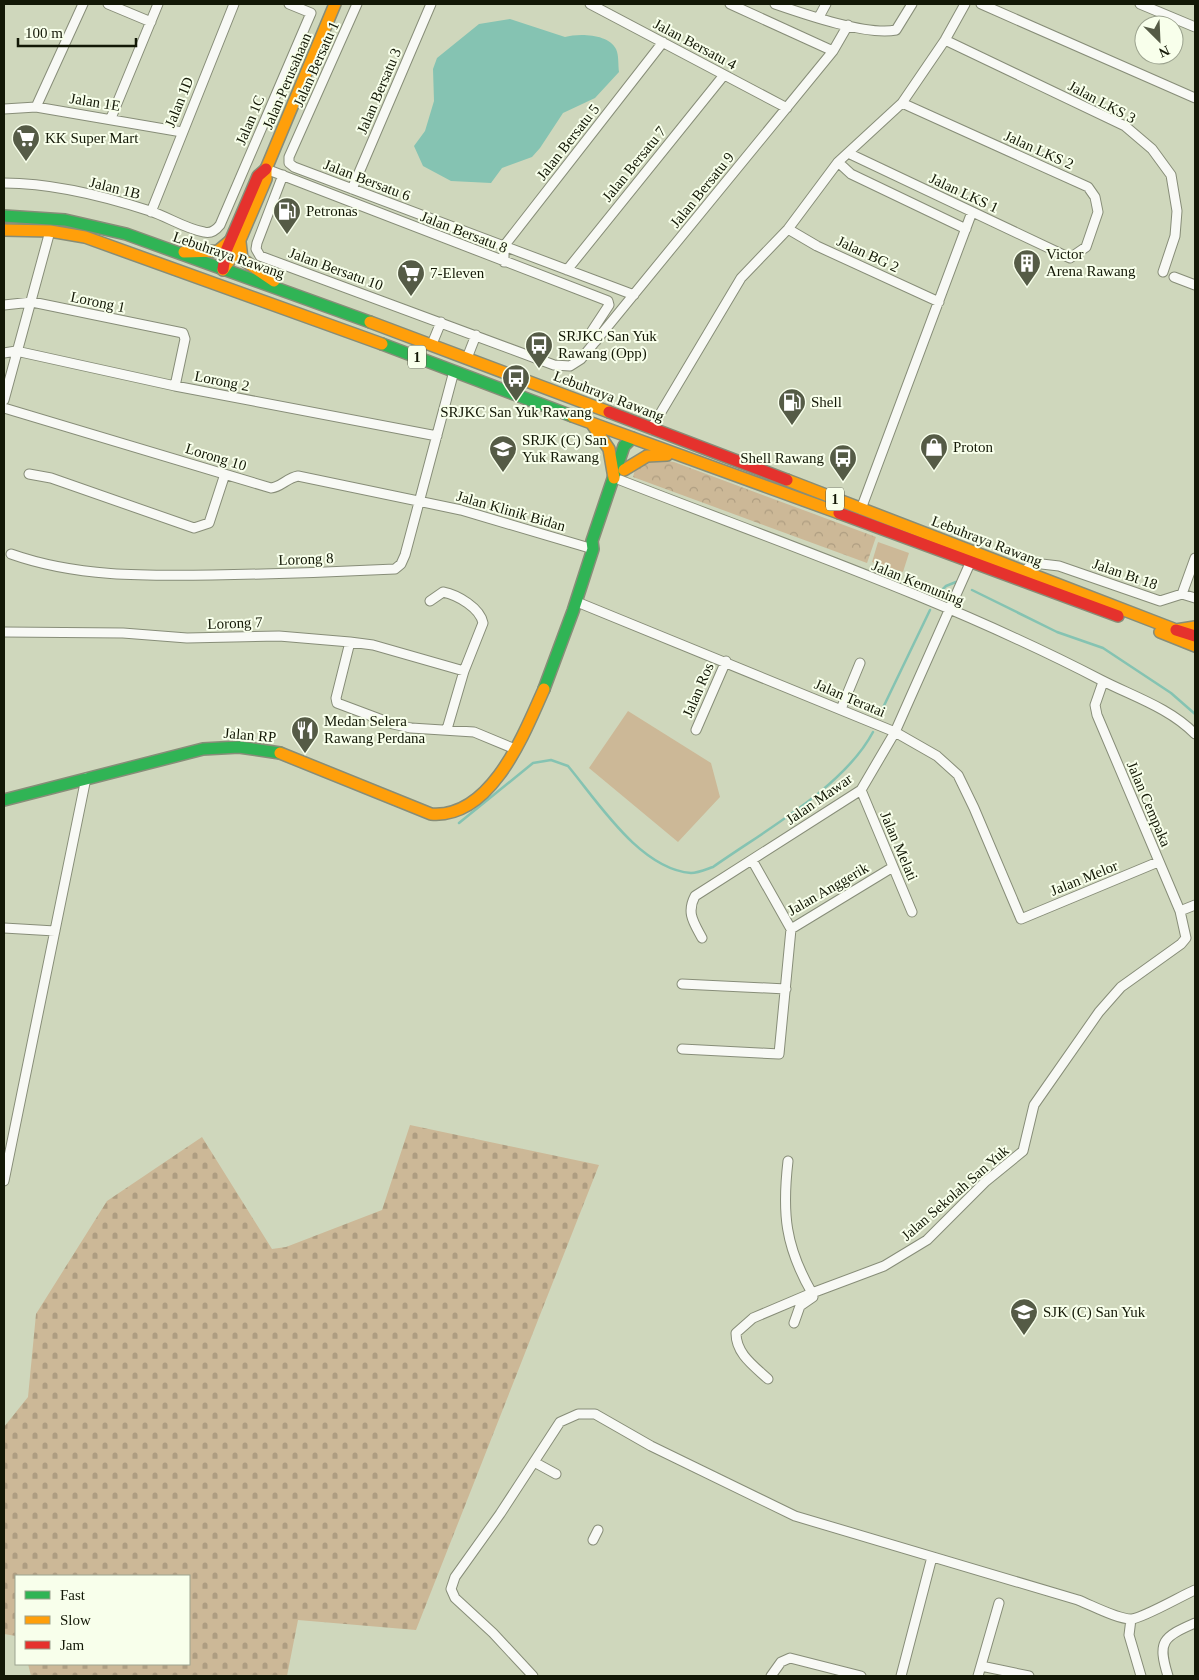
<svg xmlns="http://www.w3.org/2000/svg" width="1199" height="1680" viewBox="0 0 1199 1680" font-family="'Times New Roman',serif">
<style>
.forest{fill:url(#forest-crowns)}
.cemetery{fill:url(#cemetery-stones)}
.pitch{fill:#ccb897}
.water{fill:#85c3b2}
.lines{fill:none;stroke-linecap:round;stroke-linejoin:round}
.stream{stroke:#85c3b2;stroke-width:2.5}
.street-casing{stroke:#878d78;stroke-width:11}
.fast-casing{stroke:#878d78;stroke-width:14}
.slow-casing{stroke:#878d78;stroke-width:14}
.jam-casing{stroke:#878d78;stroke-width:14}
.street{stroke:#f8f9f5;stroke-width:9}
.fast{stroke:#30b455;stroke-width:11}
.slow{stroke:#ff9f0a;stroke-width:11}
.jam{stroke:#e5322d;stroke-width:11}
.labels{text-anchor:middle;stroke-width:4;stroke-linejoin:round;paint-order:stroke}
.shield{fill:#f8ffeb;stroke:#585d4b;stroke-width:1}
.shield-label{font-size:14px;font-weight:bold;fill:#131806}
.street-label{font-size:15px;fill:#131806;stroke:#f8ffeb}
.poi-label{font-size:15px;fill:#131806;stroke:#f8ffeb;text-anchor:start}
</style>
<defs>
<pattern id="forest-crowns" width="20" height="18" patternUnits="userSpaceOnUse" patternTransform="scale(1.25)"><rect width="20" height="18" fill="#ccb897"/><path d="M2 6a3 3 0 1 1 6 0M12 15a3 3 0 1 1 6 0" fill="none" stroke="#ae9d81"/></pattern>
<pattern id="cemetery-stones" width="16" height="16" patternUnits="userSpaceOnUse" patternTransform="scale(1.25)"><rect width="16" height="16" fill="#ccb897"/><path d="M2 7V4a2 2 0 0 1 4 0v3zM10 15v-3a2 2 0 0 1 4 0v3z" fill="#ae9d81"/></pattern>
</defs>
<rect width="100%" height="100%" fill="#cfd7bc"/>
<path class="forest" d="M 656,459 L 674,462 L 876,537 L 867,563 L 633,477 L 636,466 Z"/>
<path class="cemetery" d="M 410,1125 L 599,1165 L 416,1630 L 298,1620 L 287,1676 L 31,1676 L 28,1664 L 189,1664 L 189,1576 L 16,1576 L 16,1636 L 4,1634 L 4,1427 L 28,1397 L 36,1314 L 107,1201 L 202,1137 L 272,1249 L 286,1247 L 382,1210 Z"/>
<path class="pitch" d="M 878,542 L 909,553 L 903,572 L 872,562 Z
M 628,711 L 711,763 L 720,797 L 678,842 L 589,768 Z"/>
<path class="water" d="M 510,19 L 565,37 C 579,33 609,34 616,49 C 619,55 618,65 619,72 L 595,98 L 563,113 L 540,148 L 532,157 L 502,168 L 491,183 L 451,181 L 423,166 L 414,146 L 425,131 L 434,101 L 433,69 L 437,58 L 479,24 Z"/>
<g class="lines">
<path class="stream" d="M 972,590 L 1057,632 L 1103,648 L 1171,693 L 1195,714
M 938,594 L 946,586 L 956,582
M 879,716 L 930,610
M 459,823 L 533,763 L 551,760 L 568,766 C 598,802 640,869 691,873 C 698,873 707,869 713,867 C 764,831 844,787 873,732"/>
<g class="street-casing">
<path id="street" d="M 108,4 L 151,22
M 357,4 L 289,157 L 289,163 L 294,167 L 634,295
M 590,4 L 787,108
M 730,4 L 833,51
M 775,4 C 804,14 867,36 896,30 L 912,4
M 981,4 L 1195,98
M 1140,4 L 1195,27
M 819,17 L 826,4
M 945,40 L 1125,126 L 1152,149 L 1171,175 L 1177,211 L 1175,236 L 1163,272
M 36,107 L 83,4
M 4,109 L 36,107 L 182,132
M 111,118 L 158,4
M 848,153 L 1070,258 L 1086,247 L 1098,212 L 1095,197 L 1088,187 L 902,103
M 838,162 L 851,174 L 966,229
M 266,169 L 608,301 L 609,305 L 590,334 L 596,341
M 283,175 L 257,243 L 256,249 L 260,256 L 554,365 L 570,366 L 581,359 L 833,51 L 848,25
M 4,183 C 53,183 104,196 150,211 C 168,217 186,229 204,232 C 211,234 216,230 220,225 L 311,13 L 289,4
M 352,189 L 431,4
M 151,212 L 234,4
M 788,229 L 817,246 L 939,302
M 504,262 L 504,246 L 663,42
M 567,270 L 724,75
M 1174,277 L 1195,285
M 4,305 L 32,302 L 183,333 L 185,339 L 175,386
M 432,344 L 441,322
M 4,353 L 16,351 L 175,386 L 437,436
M 467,358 L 476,335
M 4,400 L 50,231
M 4,408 L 271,488 C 281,487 287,478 298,476 L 461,510 L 593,549
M 651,429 L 741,278 L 788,229 L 838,162 L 902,103 L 945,40 L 965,4
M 29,474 L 51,478 L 194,528 L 209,523 L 225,474
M 620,480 C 781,543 947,600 1101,680 C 1132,696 1170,708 1195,734
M 861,509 L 972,212
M 11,554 C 76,577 144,576 212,575 C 273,574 334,572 395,569 L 401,564 L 405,555 L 454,371
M 1025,571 L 1033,563 L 1059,566 L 1160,601 L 1182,594 L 1195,558
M 1182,594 L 1195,598
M 430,601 L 443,592 C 458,595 480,608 483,623 L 464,671 L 447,729
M 577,602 L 895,732 L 937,756 L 958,775 L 974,808 L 1021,919 L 1158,862
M 4,632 L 123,633 L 187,638 L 279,636 L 350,642 L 373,645 L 464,671
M 350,642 L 336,698 L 337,703 L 393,724 L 411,728 L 474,732 L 515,749
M 841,709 L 860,663
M 696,730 L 726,661
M 861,790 L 912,912
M 752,860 L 791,929 L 893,867
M 1180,911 L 1195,905
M 4,928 L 55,931
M 702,938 C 694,923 686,913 695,896 L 861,790 L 895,732 L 971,561
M 682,984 L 786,989
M 682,1049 L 779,1054 L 791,929
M 788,1161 C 782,1213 785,1246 812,1293
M 4,1181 L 86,778
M 794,1323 L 800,1306 L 813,1297
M 768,1379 C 754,1366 736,1354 736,1333 L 753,1318 L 812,1293 L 884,1266 L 927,1240 L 985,1182 L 1023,1151 L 1034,1105 L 1099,1012 L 1121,987 L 1181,944 L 1186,938 L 1180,911 L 1097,715 L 1095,705 L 1103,682
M 534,1462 L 556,1474
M 593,1540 L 598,1530
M 1131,1619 L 1129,1635 L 1141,1676
M 981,1666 L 1029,1676
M 533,1676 L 493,1633 L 455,1598 L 451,1589 L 455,1577 L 500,1514 L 560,1422 L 578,1414 L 595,1414 L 651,1446 L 795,1516 L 1078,1600 C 1091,1605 1119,1620 1132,1619 C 1145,1617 1181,1596 1195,1590
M 771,1676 L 781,1662 L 790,1658 L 861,1676
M 901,1676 L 932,1557
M 978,1676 L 999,1603
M 1168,1676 C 1157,1641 1163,1637 1195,1623"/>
</g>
<g class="fast-casing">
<path id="fast" d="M 4,216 L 65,220 L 126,234 L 370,322
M 382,344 L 572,416
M 544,689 L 573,611 L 593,549 L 592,541 L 624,446 L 632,438
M 4,800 L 203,749 L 239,747 L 280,753"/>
</g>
<g class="slow-casing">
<path id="slow" d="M 4,230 L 50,231 L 85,237 L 382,344
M 240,242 L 242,259 L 274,281
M 184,252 L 218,251 L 230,241
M 223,270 L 234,254 L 266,179 L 266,169 L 335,4
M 370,322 L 609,412
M 572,416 L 839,513
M 592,424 L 609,449 L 614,478
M 624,470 L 647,456 L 667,455
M 787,480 L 1176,630 L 1195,627
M 1160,632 L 1195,646
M 280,753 L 431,814 C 491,819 524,734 544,689"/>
</g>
<g class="jam-casing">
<path id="jam" d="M 223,269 L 226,251 L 258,176 L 266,169
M 609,412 L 787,480
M 839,513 L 1118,616
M 1176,630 L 1195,636"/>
</g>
<use href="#street" class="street"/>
<use href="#fast" class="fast"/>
<use href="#slow" class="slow"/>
<use href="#jam" class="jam"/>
</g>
<defs>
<g id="supermarket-pin" transform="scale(1.4375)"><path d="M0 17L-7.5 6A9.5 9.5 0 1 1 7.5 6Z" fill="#555b46" stroke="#f8ffeb"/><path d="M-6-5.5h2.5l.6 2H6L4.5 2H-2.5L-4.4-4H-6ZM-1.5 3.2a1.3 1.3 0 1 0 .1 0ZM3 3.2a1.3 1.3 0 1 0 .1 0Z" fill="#fff"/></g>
<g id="fuel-pin" transform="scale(1.4375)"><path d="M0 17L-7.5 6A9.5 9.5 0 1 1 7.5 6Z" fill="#555b46" stroke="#f8ffeb"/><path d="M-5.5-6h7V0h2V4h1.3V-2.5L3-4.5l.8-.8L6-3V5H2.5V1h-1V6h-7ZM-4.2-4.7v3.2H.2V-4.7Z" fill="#fff"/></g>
<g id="building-pin" transform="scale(1.4375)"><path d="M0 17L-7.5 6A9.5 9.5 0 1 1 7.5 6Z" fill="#555b46" stroke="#f8ffeb"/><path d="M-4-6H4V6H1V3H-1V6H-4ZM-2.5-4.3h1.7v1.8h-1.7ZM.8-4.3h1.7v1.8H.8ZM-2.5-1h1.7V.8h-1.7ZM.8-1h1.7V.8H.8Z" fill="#fff"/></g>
<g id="bus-pin" transform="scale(1.4375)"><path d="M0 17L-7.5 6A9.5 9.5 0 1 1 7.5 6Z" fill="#555b46" stroke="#f8ffeb"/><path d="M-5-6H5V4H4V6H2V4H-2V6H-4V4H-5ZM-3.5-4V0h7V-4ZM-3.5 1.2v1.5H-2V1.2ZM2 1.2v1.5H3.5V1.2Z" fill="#fff"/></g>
<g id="shop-pin" transform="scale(1.4375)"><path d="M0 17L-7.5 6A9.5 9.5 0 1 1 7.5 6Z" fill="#555b46" stroke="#f8ffeb"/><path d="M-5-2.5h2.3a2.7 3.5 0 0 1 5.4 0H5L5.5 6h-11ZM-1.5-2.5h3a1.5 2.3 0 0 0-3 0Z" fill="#fff"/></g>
<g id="school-pin" transform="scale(1.4375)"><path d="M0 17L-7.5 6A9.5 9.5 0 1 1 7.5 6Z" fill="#555b46" stroke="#f8ffeb"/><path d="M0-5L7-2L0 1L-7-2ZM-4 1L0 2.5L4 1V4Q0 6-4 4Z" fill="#fff"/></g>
<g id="restaurant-pin" transform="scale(1.4375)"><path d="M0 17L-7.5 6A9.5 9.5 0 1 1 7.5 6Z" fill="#555b46" stroke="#f8ffeb"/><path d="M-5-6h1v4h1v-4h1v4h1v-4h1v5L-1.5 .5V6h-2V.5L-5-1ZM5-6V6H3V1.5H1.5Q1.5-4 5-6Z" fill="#fff"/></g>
</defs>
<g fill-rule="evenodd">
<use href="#supermarket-pin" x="26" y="138"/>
<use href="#fuel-pin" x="287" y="211"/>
<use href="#building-pin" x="1027" y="263"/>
<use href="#supermarket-pin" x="411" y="273"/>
<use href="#bus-pin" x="539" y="345"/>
<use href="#bus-pin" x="516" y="378"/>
<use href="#fuel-pin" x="792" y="402"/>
<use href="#shop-pin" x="934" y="447"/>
<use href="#school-pin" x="503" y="449"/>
<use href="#bus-pin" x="843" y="458"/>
<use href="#restaurant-pin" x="305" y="730"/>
<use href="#school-pin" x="1024" y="1312"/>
</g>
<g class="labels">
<g class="shield">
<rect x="408" y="345.5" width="18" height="23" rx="4"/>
<rect x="826" y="487.5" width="18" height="23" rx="4"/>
</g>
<g class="shield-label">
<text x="417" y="362">1</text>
<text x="835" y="504">1</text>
</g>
<g class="street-label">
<text transform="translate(695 44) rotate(28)" y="5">Jalan Bersatu 4</text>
<text transform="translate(316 64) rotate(-66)" y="5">Jalan Bersatu 1</text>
<text transform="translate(287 81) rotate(-67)" y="5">Jalan Perusahaan</text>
<text transform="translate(379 91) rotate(-67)" y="5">Jalan Bersatu 3</text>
<text transform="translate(95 102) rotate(9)" y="5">Jalan 1E</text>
<text transform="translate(179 102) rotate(-68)" y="5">Jalan 1D</text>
<text transform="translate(1102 102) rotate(28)" y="5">Jalan LKS 3</text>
<text transform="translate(250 120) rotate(-67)" y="5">Jalan 1C</text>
<text transform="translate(568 142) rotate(-52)" y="5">Jalan Bersatu 5</text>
<text transform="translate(1039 150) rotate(24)" y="5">Jalan LKS 2</text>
<text transform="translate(634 164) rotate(-51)" y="5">Jalan Bersatu 7</text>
<text transform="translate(367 180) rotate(21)" y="5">Jalan Bersatu 6</text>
<text transform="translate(115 188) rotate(14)" y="5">Jalan 1B</text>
<text transform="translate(702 190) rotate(-51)" y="5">Jalan Bersatu 9</text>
<text transform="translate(964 193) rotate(25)" y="5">Jalan LKS 1</text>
<text transform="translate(464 232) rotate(21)" y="5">Jalan Bersatu 8</text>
<text transform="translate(868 254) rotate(25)" y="5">Jalan BG 2</text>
<text transform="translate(229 255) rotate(19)" y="5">Lebuhraya Rawang</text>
<text transform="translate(336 269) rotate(20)" y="5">Jalan Bersatu 10</text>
<text transform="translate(98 302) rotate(12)" y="5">Lorong 1</text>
<text transform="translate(222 381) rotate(11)" y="5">Lorong 2</text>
<text transform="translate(609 396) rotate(21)" y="5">Lebuhraya Rawang</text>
<text transform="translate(216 457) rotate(17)" y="5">Lorong 10</text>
<text transform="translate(511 511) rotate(16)" y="5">Jalan Klinik Bidan</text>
<text transform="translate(987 541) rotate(21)" y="5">Lebuhraya Rawang</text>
<text transform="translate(306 559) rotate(-2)" y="5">Lorong 8</text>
<text transform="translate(1125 574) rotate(19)" y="5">Jalan Bt 18</text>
<text transform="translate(918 583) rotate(22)" y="5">Jalan Kemuning</text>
<text transform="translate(235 623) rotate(-2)" y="5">Lorong 7</text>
<text transform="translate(698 690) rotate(-67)" y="5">Jalan Ros</text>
<text transform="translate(850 698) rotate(23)" y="5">Jalan Teratai</text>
<text transform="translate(250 735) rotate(5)" y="5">Jalan RP</text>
<text transform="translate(819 799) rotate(-35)" y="5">Jalan Mawar</text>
<text transform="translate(1149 804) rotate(67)" y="5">Jalan Cempaka</text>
<text transform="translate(899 846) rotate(67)" y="5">Jalan Melati</text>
<text transform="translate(1084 878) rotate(-22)" y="5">Jalan Melor</text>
<text transform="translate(828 889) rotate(-30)" y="5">Jalan Anggerik</text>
<text transform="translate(955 1193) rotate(-41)" y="5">Jalan Sekolah San Yuk</text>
</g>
<g class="poi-label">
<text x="45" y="143">KK Super Mart</text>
<text x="306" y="216">Petronas</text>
<text x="1046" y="259">Victor<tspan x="1046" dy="17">Arena Rawang</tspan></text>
<text x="430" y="278">7-Eleven</text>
<text x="558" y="341">SRJKC San Yuk<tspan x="558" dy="17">Rawang (Opp)</tspan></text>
<text x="811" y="407">Shell</text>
<text x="516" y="417" text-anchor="middle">SRJKC San Yuk Rawang</text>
<text x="522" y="445">SRJK (C) San<tspan x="522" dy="17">Yuk Rawang</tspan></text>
<text x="953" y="452">Proton</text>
<text x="824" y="463" text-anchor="end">Shell Rawang</text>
<text x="324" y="726">Medan Selera<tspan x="324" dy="17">Rawang Perdana</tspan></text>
<text x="1043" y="1317">SJK (C) San Yuk</text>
</g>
</g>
<rect width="1199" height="1680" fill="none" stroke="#131806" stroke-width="10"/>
<rect x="15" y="1575" width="175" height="90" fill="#f8ffeb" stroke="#9ca38f"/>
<rect x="25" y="1591" width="25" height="8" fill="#30b455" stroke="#9ca38f"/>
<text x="60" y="1600" font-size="15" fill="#131806">Fast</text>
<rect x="25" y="1616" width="25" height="8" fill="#ff9f0a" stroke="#9ca38f"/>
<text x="60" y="1625" font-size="15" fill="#131806">Slow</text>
<rect x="25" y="1641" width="25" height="8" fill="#e5322d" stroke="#9ca38f"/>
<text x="60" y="1650" font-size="15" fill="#131806">Jam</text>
<g transform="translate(1159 40) rotate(156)"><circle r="24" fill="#f8ffeb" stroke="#9ca38f"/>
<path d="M0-4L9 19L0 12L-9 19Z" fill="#555b46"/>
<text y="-8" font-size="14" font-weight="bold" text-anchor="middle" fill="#131806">N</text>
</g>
<path d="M18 38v8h118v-8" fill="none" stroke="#131806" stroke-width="2.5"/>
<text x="25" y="38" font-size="15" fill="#131806" stroke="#f8ffeb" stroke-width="4" paint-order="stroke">100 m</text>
</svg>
